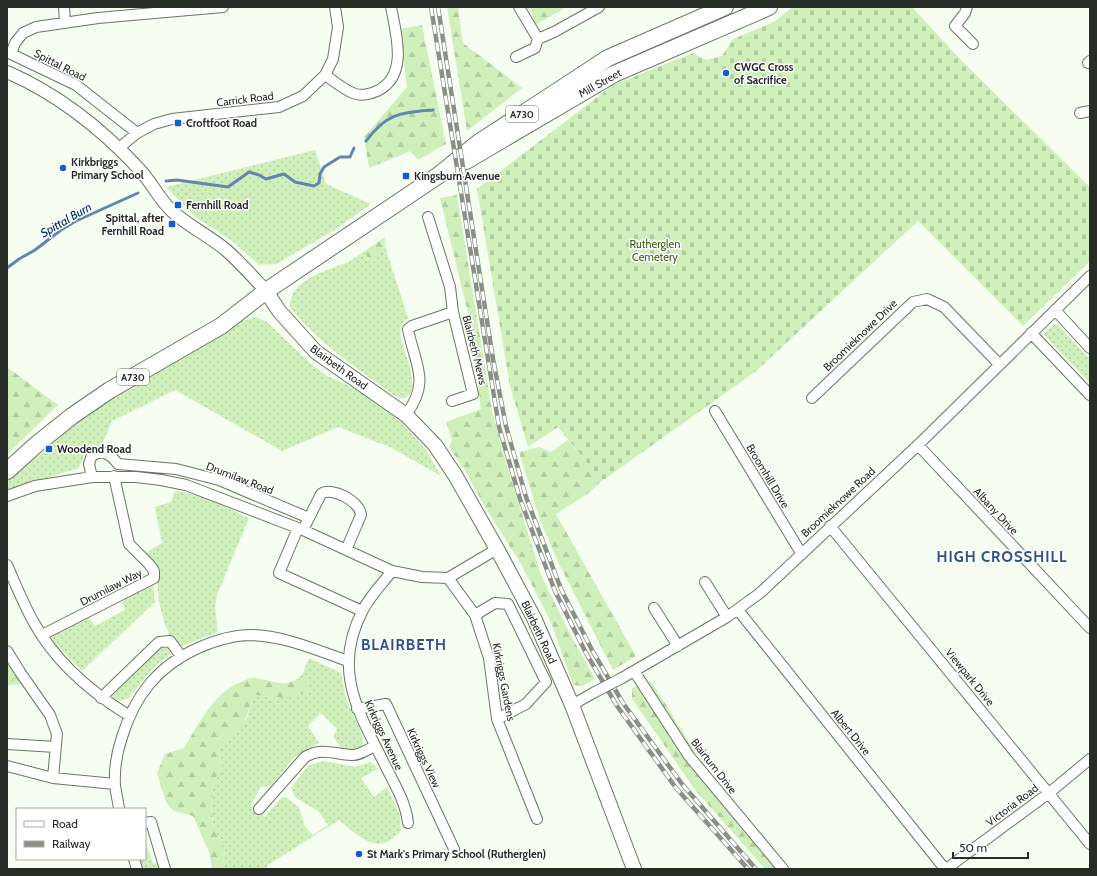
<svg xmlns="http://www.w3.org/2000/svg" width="1097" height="876" viewBox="0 0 1097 876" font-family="Cabin,sans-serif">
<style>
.grass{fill:url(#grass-dots)}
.forest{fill:url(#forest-firs)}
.cemetery{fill:url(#cemetery-stones)}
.park{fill:url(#park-crowns)}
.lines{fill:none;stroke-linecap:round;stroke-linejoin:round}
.stream{stroke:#6684b0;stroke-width:3}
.minor-casing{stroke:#6b7566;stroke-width:12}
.tertiary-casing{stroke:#6b7566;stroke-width:14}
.secondary-casing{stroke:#6b7566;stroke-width:16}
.primary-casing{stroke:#6b7566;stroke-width:18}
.minor{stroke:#fff;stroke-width:10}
.tertiary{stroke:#fff;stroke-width:12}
.secondary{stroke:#fff;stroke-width:14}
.primary{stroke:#fff;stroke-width:16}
.rail-casing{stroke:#8a9087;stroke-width:4.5}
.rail{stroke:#fff;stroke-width:3;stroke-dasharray:9;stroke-linecap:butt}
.minor-bridge-casing{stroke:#6b7566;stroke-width:12;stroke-linecap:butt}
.minor-bridge{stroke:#fff;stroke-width:10}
.poi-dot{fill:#145ec9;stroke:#fff;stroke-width:1.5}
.labels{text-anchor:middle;stroke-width:3;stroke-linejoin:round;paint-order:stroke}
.shield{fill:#fff;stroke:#686b67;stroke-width:1}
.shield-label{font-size:10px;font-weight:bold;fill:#282c26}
.street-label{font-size:11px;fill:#282c26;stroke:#fff}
.poi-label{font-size:11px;font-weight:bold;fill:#282c26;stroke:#fff;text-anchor:start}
.park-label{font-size:11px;fill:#365d16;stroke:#fff}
.water-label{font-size:12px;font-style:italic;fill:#032962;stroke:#fff}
.district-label{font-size:15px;font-weight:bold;letter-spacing:1px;fill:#2e5289;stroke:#fff}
</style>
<defs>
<pattern id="grass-dots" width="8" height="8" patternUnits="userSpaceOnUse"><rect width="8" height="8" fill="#cff0bb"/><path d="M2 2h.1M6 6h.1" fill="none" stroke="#b2cea1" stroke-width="1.8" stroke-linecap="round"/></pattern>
<pattern id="forest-firs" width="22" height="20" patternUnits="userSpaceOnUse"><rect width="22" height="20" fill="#cff0bb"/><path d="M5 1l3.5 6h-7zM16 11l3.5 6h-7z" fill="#b2cea1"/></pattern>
<pattern id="cemetery-stones" width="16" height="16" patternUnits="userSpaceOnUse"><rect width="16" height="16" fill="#cff0bb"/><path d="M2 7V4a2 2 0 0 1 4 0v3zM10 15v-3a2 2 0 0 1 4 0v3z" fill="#b2cea1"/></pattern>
<pattern id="park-crowns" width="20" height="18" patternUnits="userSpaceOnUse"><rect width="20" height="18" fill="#cff0bb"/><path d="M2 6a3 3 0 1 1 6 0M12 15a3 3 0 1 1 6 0" fill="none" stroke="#b2cea1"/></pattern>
</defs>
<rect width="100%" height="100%" fill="#f6fef1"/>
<path class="grass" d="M 315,150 L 326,184 L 371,204 L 333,231 L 276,264 L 259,265 L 231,240 L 195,217 L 166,187 Z
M 385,246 L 408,318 L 401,324 C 401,329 400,335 401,339 C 404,353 420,385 408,396 C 404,400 399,398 394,395 C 356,367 320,345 290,307 C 289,280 328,270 348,262 C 354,259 360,254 366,250 L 368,262 L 373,262 Z
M 256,317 L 267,322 L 311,364 L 327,376 L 359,390 L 402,423 L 426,450 L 441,476 L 390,447 L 338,427 L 282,451 L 175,390 L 112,421 L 102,445 L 86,450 L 79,468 L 7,490 L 7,480 L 21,466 L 42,453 L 79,418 L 235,323 Z
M 1054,324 L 1057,324 L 1090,359 L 1090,383 L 1043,334 Z
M 175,491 C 201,493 227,508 249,518 L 217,595 L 215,606 L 218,632 L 182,646 L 179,646 L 171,638 L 165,625 L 159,602 L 156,570 L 146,553 L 162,543 L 155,507 L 171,502 Z
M 153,584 L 155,602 L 82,671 L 54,643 L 52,637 L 54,634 L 88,617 L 95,626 L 125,610 L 122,603 L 125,598 Z
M 162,645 L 168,645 L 172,653 L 153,668 L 128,699 L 118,701 L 111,695 Z
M 309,658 L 341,673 C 343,683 344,694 348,703 C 351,713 370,741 360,749 C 356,752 347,749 342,749 L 333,737 L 337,729 L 321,713 L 308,726 L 319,743 L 293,758 L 271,786 L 261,787 L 251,804 L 265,817 L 282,797 L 287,798 L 299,807 L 305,827 L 313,835 L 328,825 L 318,811 L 295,797 L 291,788 L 308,766 L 323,761 L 355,767 L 370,762 L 378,769 L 361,778 L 374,797 L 387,787 L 400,815 L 401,830 C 379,858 358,836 339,820 L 268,865 L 266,869 L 222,869 L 225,849 L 214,830 L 211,807 L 213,785 L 222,765 L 218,745 L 246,720 L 255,695 L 276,698 L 310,687 L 302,675 Z
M 145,840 L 153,864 L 159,862 L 161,869 L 142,869 L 139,859 L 145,859 Z"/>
<path class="forest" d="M 447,7 L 458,7 L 463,43 L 522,88 L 467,131 Z
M 530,7 L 567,7 L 535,25 Z
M 422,25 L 446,144 L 418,160 L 411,151 L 369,168 L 364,137 L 407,87 L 400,29 Z
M 457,195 L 492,411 L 506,462 L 541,575 L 568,630 L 595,679 L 582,686 L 573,685 L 551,622 L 521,564 L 485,507 L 466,472 L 449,447 L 452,441 L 446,422 L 481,409 L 470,321 L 440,198 Z
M 385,237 L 385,246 L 373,262 L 368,262 L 366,250 Z
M 7,367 L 58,405 L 7,454 Z
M 568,440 L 602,480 L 589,493 L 556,514 L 636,656 L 613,670 L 558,562 L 540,520 L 519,452 L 539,447 L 551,452 Z
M 302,675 L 310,687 L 308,692 L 276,698 L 255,695 L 243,725 L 218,746 L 222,765 L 213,785 L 211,807 L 214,830 L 225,849 L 222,869 L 212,869 L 209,852 L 193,816 L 173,811 L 166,802 L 157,773 L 165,754 L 184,748 C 199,724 213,693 241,682 C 245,680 249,678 253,678 C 273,679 284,691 302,675 Z
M 651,681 L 694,750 L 702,780 L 776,869 L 765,869 L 696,791 L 632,699 L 632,688 Z"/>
<path class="cemetery" d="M 793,7 L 912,7 L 962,61 L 1090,187 L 1090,261 L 1023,326 L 918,221 L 755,372 L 602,481 L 558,427 L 528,447 L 510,386 L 477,189 L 613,85 L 693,53 L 706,60 L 722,56 L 733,39 L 774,22 Z"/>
<path class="park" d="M 7,657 L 23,684 L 7,685 Z"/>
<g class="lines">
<path class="stream" d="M 366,141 C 387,113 399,113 433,110
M 166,181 L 177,180 L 228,187 L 249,172 L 259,175 L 266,179 L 284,174 L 295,182 L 314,186 L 319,183 L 320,174 L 324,167 L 340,157 L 350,157 L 354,148
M 7,268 L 19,259 L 35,250 L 61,230 L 76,221 L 138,193"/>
<g class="minor-casing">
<path id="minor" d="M 64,7 L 65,22
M 519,7 L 538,39
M 967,7 L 965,13 L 955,26 L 973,44
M 7,52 L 76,85 L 137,133
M 11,54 L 15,43 L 23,33 L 36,27 L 98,18 L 223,7
M 516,57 L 535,48 L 538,39 L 554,32 L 599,7
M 1088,63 L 1090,61
M 325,75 C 334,81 343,89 353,93 C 361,97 370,94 377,91 C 409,76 396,34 391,7
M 1080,113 L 1090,111
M 119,148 L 137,133 L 154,124 L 172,119 L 279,107 L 303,96 L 325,75 L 333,59 L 338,27 L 335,7
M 428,217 L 450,287 L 453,312 L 473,394 L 452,401
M 1055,310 L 1090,348
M 1031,333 L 1090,395
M 812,398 L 913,302 L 927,299 L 944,307 L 999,364
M 715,411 L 801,553
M 406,415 C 431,380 415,366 408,329 L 412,326 L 453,312
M 918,445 L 1090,628
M 92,477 L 89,464 L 92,455 L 102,452 L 111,456 L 118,464 L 176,469 L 219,480 L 309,518
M 7,496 L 35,486 L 92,477 L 136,477 L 161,480 L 186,485 L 303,530 L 392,571 L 422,577 L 448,578 L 497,549
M 306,524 L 321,494 C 331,486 360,501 361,515 L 346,550
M 830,526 L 1090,844
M 298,528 L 279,573 L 362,611
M 7,565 C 15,583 23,603 33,621 C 54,660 91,692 128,715
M 392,571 C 382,584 370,596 363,610 C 331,670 359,713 386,767 C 395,785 406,803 408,823
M 448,578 L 475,615 L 489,658 L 497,719 L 537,819
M 705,582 L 727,617
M 654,608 L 678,646
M 738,610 L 945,869
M 475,615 L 495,603 L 508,604 L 546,682 L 526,704 L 497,719
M 42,635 L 154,578 L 154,571 L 149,564 L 129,544 L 114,476
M 7,651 L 20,672 L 50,715 L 57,734 L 53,778
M 634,671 L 689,756 L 783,869
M 622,678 L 727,617 L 760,593 L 918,445 L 1090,276
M 101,698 L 159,642 L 170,641 L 181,656
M 572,705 L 595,692
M 357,709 L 386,704 L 454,849
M 7,744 L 56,747
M 7,766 L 53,778 L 115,784
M 119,809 C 118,801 116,793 115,785 C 114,769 117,752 122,737 C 135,695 158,666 198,648 C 214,641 233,635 251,635 C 285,636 316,650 348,661
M 259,809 L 305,757 C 322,747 334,754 351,755 C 359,756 368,749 375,746
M 145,823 L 151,822 L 165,869
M 134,859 L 137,869
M 946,869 L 1049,793 L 1090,759"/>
</g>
<g class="tertiary-casing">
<path id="tertiary" d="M 7,72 C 58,94 102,129 140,170 C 152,183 159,199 172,211 C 188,226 208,235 226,250 C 240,262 253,277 266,291"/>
</g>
<g class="secondary-casing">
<path id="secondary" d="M 266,291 L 279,311 L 316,352 L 406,415 L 435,445 L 455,475 L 497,549 L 535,620 L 572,705 L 634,869"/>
</g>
<g class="primary-casing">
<path id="primary" d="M 466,161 L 614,74 L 769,7
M 7,471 L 37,444 L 72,416 L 110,390 L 221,326 L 266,291 L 439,175 L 478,143 L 608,58 L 725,7"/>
</g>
<use href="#minor" class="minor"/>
<use href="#tertiary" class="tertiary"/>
<use href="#secondary" class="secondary"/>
<use href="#primary" class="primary"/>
<g class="rail-casing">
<path id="rail" d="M 431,7 L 499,427 L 520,499 L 555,591 L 586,653 L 617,706 L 676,788 L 748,869
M 438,7 L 493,359 L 506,426 L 526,497 L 561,589 L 592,650 L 623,703 L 682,784 L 756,869"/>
</g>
<use href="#rail" class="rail"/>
<g class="minor-bridge-casing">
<path id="minor-bridge" d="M 595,692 L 622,678"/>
</g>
<use href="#minor-bridge" class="minor-bridge"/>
</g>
<g class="poi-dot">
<circle cx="726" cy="73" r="4"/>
<rect x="174" y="119" width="8" height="8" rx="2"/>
<circle cx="63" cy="168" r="4"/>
<rect x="402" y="172" width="8" height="8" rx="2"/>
<rect x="174" y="201" width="8" height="8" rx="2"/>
<rect x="168" y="220" width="8" height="8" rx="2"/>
<rect x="45" y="445" width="8" height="8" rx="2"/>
<circle cx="359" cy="854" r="4"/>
</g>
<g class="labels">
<g class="shield">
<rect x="506" y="106" width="32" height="16" rx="3"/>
<rect x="117" y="369" width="32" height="16" rx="3"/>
</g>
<g class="shield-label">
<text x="522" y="118">A730</text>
<text x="133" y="381">A730</text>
</g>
<g class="street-label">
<text transform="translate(60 65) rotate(27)" y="4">Spittal Road</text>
<text transform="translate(600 83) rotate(-29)" y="4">Mill Street</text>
<text transform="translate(245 99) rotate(-7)" y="4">Carrick Road</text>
<text transform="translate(860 335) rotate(-44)" y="4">Broomieknowe Drive</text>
<text transform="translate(475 350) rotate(76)" y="4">Blairbeth Mews</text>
<text transform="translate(339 367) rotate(36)" y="4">Blairbeth Road</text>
<text transform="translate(768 476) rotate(59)" y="4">Broomhill Drive</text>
<text transform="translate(240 478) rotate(21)" y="4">Drumilaw Road</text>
<text transform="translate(838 502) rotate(-43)" y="4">Broomieknowe Road</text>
<text transform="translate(996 511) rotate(47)" y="4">Albany Drive</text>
<text transform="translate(111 587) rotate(-27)" y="4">Drumilaw Way</text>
<text transform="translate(539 632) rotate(65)" y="4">Blairbeth Road</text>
<text transform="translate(970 677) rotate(51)" y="4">Viewpark Drive</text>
<text transform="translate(504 682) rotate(79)" y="4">Kirkriggs Gardens</text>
<text transform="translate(851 732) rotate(51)" y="4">Albert Drive</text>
<text transform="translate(384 735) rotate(65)" y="4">Kirkriggs Avenue</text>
<text transform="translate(424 758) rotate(65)" y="4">Kirkriggs View</text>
<text transform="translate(714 766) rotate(52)" y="4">Blairtum Drive</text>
<text transform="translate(1012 805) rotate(-37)" y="4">Victoria Road</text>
</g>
<g class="poi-label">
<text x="734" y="71">CWGC Cross<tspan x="734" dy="13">of Sacrifice</tspan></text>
<text x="186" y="127">Croftfoot Road</text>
<text x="71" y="166">Kirkbriggs<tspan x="71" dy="13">Primary School</tspan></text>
<text x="414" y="180">Kingsburn Avenue</text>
<text x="186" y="209">Fernhill Road</text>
<text x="164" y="222" text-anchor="end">Spittal, after<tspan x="164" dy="13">Fernhill Road</tspan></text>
<text x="57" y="453">Woodend Road</text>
<text x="367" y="858">St Mark's Primary School (Rutherglen)</text>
</g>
<g class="park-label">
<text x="655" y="248">Rutherglen<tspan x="655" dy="13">Cemetery</tspan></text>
</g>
<g class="water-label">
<text transform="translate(66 220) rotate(-30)" y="4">Spittal Burn</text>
</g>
<g class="district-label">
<text x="1002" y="562">HIGH CROSSHILL</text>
<text x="404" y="650">BLAIRBETH</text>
</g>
</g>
<rect width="1097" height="876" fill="none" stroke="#282c26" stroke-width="16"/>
<rect x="16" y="808" width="130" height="52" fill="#ffffff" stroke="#a9aba8"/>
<rect x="24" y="821" width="20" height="6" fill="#ffffff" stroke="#a9aba8"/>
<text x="52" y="828" font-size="12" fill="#282c26">Road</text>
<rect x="24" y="841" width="20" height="6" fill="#8a9087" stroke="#a9aba8"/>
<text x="52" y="848" font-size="12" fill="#282c26">Railway</text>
<path d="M953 852v6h75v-6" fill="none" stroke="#282c26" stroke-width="2"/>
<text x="959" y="852" font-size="12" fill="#282c26" stroke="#ffffff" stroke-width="3" paint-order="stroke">50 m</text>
</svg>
